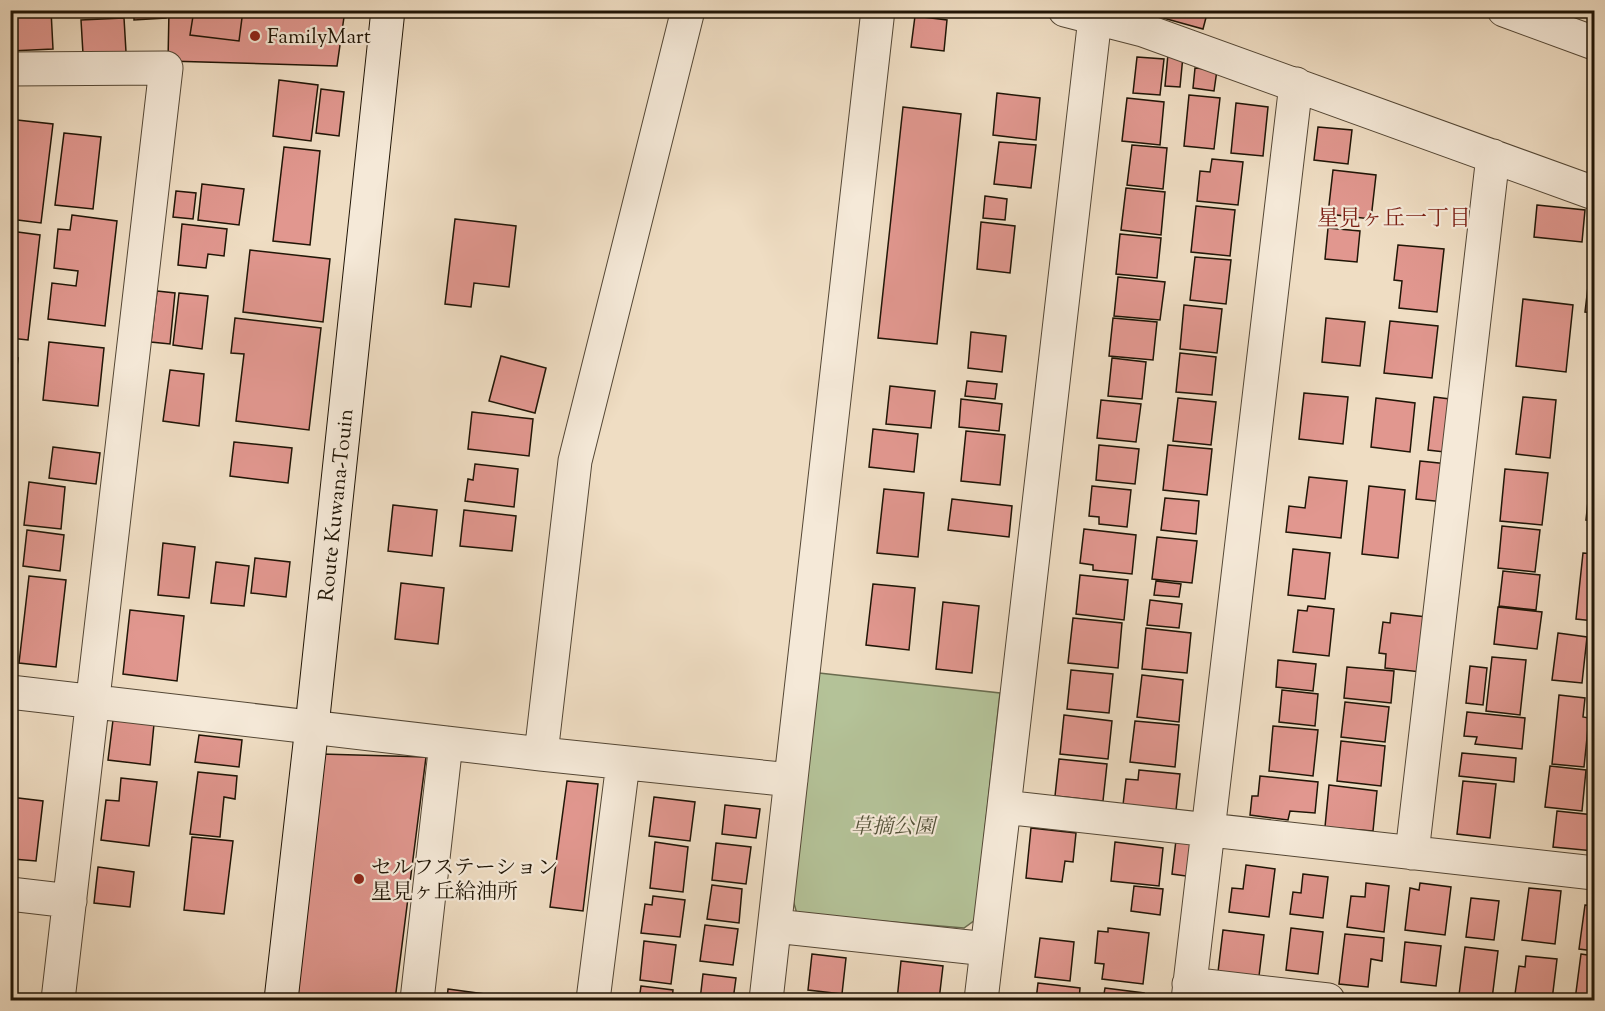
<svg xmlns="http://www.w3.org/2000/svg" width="1605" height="1011" viewBox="0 0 1605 1011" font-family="'Sorts Mill Goudy','Noto Serif JP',serif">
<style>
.green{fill:#b4c298;stroke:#6a6c4f;stroke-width:1.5}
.building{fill:#e1978f;stroke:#201506;stroke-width:1.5}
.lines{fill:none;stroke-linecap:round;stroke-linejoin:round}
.minor-casing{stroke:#544735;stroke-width:35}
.tertiary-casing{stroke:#544735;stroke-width:35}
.secondary-casing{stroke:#201506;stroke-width:35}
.minor{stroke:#f5e9d8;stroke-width:33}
.tertiary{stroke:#f5e9d8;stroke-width:33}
.secondary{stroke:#f5e9d8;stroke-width:33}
.poi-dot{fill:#8f2418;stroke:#f5e9d8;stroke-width:2}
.labels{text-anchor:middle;stroke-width:4.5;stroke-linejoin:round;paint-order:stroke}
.poi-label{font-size:21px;fill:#201506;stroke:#f5e9d8;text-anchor:start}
.street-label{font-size:21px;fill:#201506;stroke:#f5e9d8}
.park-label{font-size:21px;font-style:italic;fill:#545239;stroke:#f5e9d8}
.neighbourhood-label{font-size:22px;fill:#7a1f14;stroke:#f5e9d8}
</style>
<rect width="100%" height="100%" fill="#efddc3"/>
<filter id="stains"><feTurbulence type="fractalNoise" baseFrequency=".00333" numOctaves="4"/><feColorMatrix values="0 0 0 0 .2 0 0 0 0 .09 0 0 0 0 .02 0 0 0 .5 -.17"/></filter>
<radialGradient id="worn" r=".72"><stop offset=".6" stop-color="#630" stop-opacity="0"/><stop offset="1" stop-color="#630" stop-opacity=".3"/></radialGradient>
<path class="green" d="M 819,673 L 1000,693 L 975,920 L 964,928 L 797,914 L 793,900 Z"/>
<path class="building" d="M 10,10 L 51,10 L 53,49 L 10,51 Z
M 134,10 L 166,10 L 166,18 L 134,20 Z
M 169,10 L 345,10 L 337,66 L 168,61 Z
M 194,10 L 243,10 L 239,41 L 190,35 Z
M 1158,10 L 1208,10 L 1203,29 L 1156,16 Z
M 915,16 L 947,20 L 944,51 L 911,47 Z
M 124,18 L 126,52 L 83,54 L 81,20 Z
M 1168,54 L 1183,56 L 1180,87 L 1165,86 Z
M 1137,57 L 1164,59 L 1160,95 L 1133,93 Z
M 1195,68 L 1217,70 L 1214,91 L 1193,88 Z
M 279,80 L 318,85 L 311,141 L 273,136 Z
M 321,89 L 344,92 L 339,136 L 316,133 Z
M 997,93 L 1040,98 L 1036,140 L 993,135 Z
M 1189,95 L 1220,98 L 1214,149 L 1184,146 Z
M 1127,98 L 1164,102 L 1160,145 L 1122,141 Z
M 1236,103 L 1268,107 L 1263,156 L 1231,153 Z
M 903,107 L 961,114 L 937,344 L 878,338 Z
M 17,120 L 53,124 L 41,223 L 10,219 L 10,170 Z
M 1318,127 L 1352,130 L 1348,164 L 1314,160 Z
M 64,133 L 101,137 L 93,209 L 55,205 Z
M 999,142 L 1036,145 L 1031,188 L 994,184 Z
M 1132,145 L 1167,148 L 1163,189 L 1127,185 Z
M 284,147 L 320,151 L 310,245 L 273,241 Z
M 1212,159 L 1243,162 L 1238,205 L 1197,201 L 1200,171 L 1210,172 Z
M 1333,170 L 1376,175 L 1371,219 L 1328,214 Z
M 202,184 L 244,189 L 239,225 L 198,220 Z
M 1126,188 L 1165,192 L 1161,235 L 1121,230 Z
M 176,191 L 196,193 L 193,219 L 173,217 Z
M 985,196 L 1007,199 L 1005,220 L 983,218 Z
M 1537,205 L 1585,210 L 1582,242 L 1534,237 Z
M 1196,206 L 1235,210 L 1230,256 L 1191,252 Z
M 72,215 L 117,221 L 105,326 L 48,319 L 52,283 L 76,286 L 78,271 L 54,268 L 58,229 L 70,230 Z
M 455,219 L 516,226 L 509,287 L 474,283 L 471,307 L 445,304 Z
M 981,222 L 1015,226 L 1010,273 L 977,269 Z
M 182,224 L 227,229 L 224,256 L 208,254 L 206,268 L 178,265 Z
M 1328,228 L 1360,231 L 1357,262 L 1325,259 Z
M 10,231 L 40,235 L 28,340 L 10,338 Z
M 1120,234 L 1161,238 L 1157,278 L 1116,274 Z
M 1398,245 L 1444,249 L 1437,312 L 1399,308 L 1402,281 L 1394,280 Z
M 250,250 L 330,259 L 323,322 L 243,312 Z
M 1195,257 L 1231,260 L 1226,304 L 1190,300 Z
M 1118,277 L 1165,282 L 1160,320 L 1114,316 Z
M 1589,278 L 1594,278 L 1594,313 L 1585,312 Z
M 157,291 L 175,293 L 170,344 L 151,342 Z
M 179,293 L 208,296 L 202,349 L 173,345 Z
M 1523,299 L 1573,305 L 1566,372 L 1516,366 Z
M 1184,305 L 1222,309 L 1217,353 L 1180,349 Z
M 235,318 L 321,328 L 309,430 L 236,421 L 244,354 L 231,353 Z
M 1113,318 L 1157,322 L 1153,360 L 1109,356 Z
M 1326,318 L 1365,322 L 1360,366 L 1322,362 Z
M 1390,321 L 1438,326 L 1432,378 L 1384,373 Z
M 971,332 L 1006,336 L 1002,372 L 968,368 Z
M 49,342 L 104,348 L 98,406 L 43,400 Z
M 1180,353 L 1216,357 L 1212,395 L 1176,392 Z
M 501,356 L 546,368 L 535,413 L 489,401 Z
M 10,357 L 18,358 L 12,415 L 10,415 Z
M 1112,358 L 1146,362 L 1142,399 L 1108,396 Z
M 170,370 L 204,374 L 199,426 L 163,421 Z
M 967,381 L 997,384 L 995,399 L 965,396 Z
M 1594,385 L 1594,437 L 1588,436 Z
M 890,386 L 935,391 L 931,428 L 886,424 Z
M 1304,393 L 1348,397 L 1343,444 L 1299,439 Z
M 1434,397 L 1458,400 L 1453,453 L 1428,450 Z
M 1523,397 L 1556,400 L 1550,458 L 1516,454 Z
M 1178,398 L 1216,402 L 1211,445 L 1173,441 Z
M 1376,398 L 1415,403 L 1410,452 L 1371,447 Z
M 961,399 L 1002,404 L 999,431 L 959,427 Z
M 1101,400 L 1141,404 L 1136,442 L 1097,438 Z
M 472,412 L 533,419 L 529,456 L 468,449 Z
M 873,429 L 918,434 L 914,472 L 869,467 Z
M 966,431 L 1005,435 L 1000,485 L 961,481 Z
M 234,442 L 292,448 L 288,483 L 230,476 Z
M 1099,445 L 1139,449 L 1135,484 L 1096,480 Z
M 1168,445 L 1212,449 L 1207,495 L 1163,490 Z
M 53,447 L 100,453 L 96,484 L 49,478 Z
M 1593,455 L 1594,455 L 1594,521 L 1586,520 Z
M 1420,461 L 1448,464 L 1444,502 L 1416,499 Z
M 475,464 L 518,469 L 514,507 L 465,501 L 468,479 L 473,480 Z
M 1505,469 L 1548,473 L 1542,525 L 1500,521 Z
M 1309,477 L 1347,481 L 1341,538 L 1286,532 L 1289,506 L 1305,508 Z
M 29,482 L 65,487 L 61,529 L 24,525 Z
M 1092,486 L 1131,490 L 1127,527 L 1099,524 L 1099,517 L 1089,516 Z
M 1369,486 L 1405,490 L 1398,558 L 1362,554 Z
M 884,489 L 924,493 L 918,557 L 877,553 Z
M 1165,498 L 1199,501 L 1196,534 L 1161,530 Z
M 952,499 L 1012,506 L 1009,537 L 948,530 Z
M 393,505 L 437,510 L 432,556 L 388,551 Z
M 464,510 L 516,516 L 512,551 L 460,546 Z
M 1502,526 L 1540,530 L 1535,572 L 1498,568 Z
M 1084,529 L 1136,535 L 1132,574 L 1093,570 L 1093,565 L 1080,563 Z
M 27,530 L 64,535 L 60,571 L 23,566 Z
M 1157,537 L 1197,541 L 1192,583 L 1152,579 Z
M 163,543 L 195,547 L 189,598 L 158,595 Z
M 1293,549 L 1330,553 L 1325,599 L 1288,595 Z
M 1583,553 L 1594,554 L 1594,621 L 1576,619 Z
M 255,558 L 290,562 L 286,597 L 251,593 Z
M 216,562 L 249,566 L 244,606 L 211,603 Z
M 1503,571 L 1540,575 L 1536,610 L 1499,606 Z
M 1080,575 L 1128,580 L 1124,620 L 1076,614 Z
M 29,576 L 66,580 L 56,667 L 19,663 Z
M 1156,581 L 1181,584 L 1179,597 L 1154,595 Z
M 401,583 L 444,588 L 438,644 L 395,639 Z
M 873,584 L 915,588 L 909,650 L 866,645 Z
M 1150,600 L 1182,604 L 1179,628 L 1147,625 Z
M 943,602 L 979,606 L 972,673 L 936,669 Z
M 1308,606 L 1334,609 L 1329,656 L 1293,652 L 1298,610 L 1307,611 Z
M 1498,607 L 1542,612 L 1537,649 L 1494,644 Z
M 130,610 L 184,616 L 177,681 L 123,674 Z
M 1391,613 L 1427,617 L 1421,672 L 1385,668 L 1386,654 L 1379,653 L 1383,622 L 1390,623 Z
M 1073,618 L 1122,623 L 1118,668 L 1068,663 Z
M 1146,628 L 1191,633 L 1187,673 L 1142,669 Z
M 1558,633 L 1587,637 L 1582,683 L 1552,680 Z
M 1492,657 L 1526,660 L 1520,715 L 1486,711 Z
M 1278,660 L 1316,664 L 1313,691 L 1276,687 Z
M 1470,666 L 1487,668 L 1483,705 L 1466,703 Z
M 1347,667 L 1394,671 L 1391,703 L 1344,698 Z
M 1071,670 L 1113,674 L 1109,713 L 1067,709 Z
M 1142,675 L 1183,680 L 1179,722 L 1137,717 Z
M 1282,690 L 1318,694 L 1315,726 L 1279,722 Z
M 1559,695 L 1585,698 L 1583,717 L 1589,718 L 1584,767 L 1552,764 Z
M 1345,702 L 1389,707 L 1385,742 L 1341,737 Z
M 1467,712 L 1525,718 L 1522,749 L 1475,744 L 1477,737 L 1464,736 Z
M 1064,715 L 1112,721 L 1108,759 L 1060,754 Z
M 113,720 L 154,724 L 150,765 L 108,760 Z
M 1135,721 L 1179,725 L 1175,767 L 1130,762 Z
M 1273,726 L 1318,730 L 1313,776 L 1269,771 Z
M 199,735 L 242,740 L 239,767 L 195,762 Z
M 1341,741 L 1385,746 L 1381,786 L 1337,781 Z
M 1462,753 L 1516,758 L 1514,782 L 1459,776 Z
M 321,754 L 426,757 L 395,1000 L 294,1000 Z
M 1059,759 L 1107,764 L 1103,801 L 1055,796 Z
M 1550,766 L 1586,770 L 1582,811 L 1545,807 Z
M 1139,770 L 1180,774 L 1176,810 L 1123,805 L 1126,779 L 1138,780 Z
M 198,772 L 237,776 L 235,799 L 224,797 L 220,837 L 190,834 Z
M 1260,776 L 1318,782 L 1315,813 L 1290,811 L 1288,820 L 1250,815 L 1252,796 L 1258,796 Z
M 121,778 L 157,782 L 149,846 L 101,840 L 106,800 L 119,801 Z
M 567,781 L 598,784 L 583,911 L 550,907 Z
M 1463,781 L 1496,784 L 1490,838 L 1457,834 Z
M 1329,785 L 1377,791 L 1373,831 L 1325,827 Z
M 10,797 L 43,801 L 36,861 L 13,859 L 14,844 L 10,843 Z
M 654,797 L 695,802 L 690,841 L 649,836 Z
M 725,805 L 760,809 L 756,838 L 722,834 Z
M 1557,811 L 1594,815 L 1594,851 L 1553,847 Z
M 1031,828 L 1076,833 L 1073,862 L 1065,861 L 1062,882 L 1026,878 Z
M 192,837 L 233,841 L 224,914 L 184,910 Z
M 1176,840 L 1197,842 L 1193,877 L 1172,874 Z
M 655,842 L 688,847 L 683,892 L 650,888 Z
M 1115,842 L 1163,848 L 1159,886 L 1111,881 Z
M 716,843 L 751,847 L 746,884 L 712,880 Z
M 1246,865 L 1275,869 L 1269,917 L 1229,912 L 1232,888 L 1243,889 Z
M 98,867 L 134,872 L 130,907 L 94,903 Z
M 1303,874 L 1328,877 L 1323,918 L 1290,914 L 1293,892 L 1301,893 Z
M 1366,883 L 1389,886 L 1384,932 L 1347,927 L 1351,896 L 1365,897 Z
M 1420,883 L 1451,887 L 1445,935 L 1405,930 L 1410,888 L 1419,890 Z
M 712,885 L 742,889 L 739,923 L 707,919 Z
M 1134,886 L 1163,889 L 1160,915 L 1131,911 Z
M 1529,888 L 1561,891 L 1555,944 L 1522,940 Z
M 653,896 L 685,900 L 680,937 L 641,933 L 645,904 L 652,905 Z
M 1471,898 L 1499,901 L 1494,940 L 1466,937 Z
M 1585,905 L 1594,906 L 1594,951 L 1579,949 Z
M 705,925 L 738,929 L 733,965 L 700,961 Z
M 1108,928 L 1149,933 L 1143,984 L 1102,979 L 1104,964 L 1095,963 L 1098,931 L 1108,932 Z
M 1291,928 L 1323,932 L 1318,974 L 1286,970 Z
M 1223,930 L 1264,935 L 1259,976 L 1218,972 Z
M 1345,934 L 1384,938 L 1382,961 L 1371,959 L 1368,987 L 1339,984 Z
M 1040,938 L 1074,942 L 1070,981 L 1035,977 Z
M 644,941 L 676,945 L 671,984 L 640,980 Z
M 1405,942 L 1441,946 L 1436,986 L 1401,982 Z
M 1465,947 L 1498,951 L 1492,999 L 1459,995 Z
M 812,954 L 846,958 L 842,994 L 808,990 Z
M 1581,954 L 1594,956 L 1594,1000 L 1575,1000 Z
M 1526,956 L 1557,959 L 1552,1000 L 1521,1000 L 1522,995 L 1515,994 L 1519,966 L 1525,967 Z
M 901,961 L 943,966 L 939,1000 L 897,1000 Z
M 703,974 L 736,978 L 733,1000 L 700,1000 Z
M 1038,983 L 1080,988 L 1079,1000 L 1036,1000 Z
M 641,986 L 673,990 L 672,1000 L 639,1000 Z
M 1105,988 L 1144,993 L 1143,1000 L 1103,1000 Z
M 448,989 L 492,995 L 492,1000 L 447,1000 Z"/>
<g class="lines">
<g class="minor-casing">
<path id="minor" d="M 1065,10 L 1143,30 L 1594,193
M 1095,18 L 1004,807 L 1594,873
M 10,69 L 166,68 L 58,1000
M 10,692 L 541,754 L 791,780
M 541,754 L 575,461 L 688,10
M 1412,853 L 1493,156
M 10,894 L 70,901
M 775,926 L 987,949
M 1189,984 L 1328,1000
M 417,1000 L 446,743
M 593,1000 L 623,763
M 766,1000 L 878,10
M 981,1000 L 1004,807
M 1188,1000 L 1296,84"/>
</g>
<g class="tertiary-casing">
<path id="tertiary" d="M 1504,10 L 1594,43"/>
</g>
<g class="secondary-casing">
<g id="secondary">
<path id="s1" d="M 281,1000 L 312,726 L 388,10"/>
</g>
</g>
<use href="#minor" class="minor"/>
<use href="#tertiary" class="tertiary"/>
<use href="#secondary" class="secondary"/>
</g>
<g class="poi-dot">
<circle cx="255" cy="36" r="6"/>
<circle cx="359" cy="879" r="6"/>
</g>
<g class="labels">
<g class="poi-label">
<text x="267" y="43">FamilyMart</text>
<text x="371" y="874">セルフステーション<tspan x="371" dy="24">星見ヶ丘給油所</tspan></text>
</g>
<g class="street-label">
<text dy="7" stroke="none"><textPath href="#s1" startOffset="498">Route Kuwana-Touin</textPath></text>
</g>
<g class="park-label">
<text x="893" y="833">草摘公園</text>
</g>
<g class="neighbourhood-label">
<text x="1394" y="225">星見ヶ丘一丁目</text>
</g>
</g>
<rect width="1605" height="1011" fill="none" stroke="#efddc3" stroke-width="36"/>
<rect x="12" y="12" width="1581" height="987" fill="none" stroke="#201506" stroke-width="3"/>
<rect x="18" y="18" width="1569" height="975" fill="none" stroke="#201506" stroke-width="1.5"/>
<rect width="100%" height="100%" filter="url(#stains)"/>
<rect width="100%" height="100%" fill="url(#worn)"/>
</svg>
